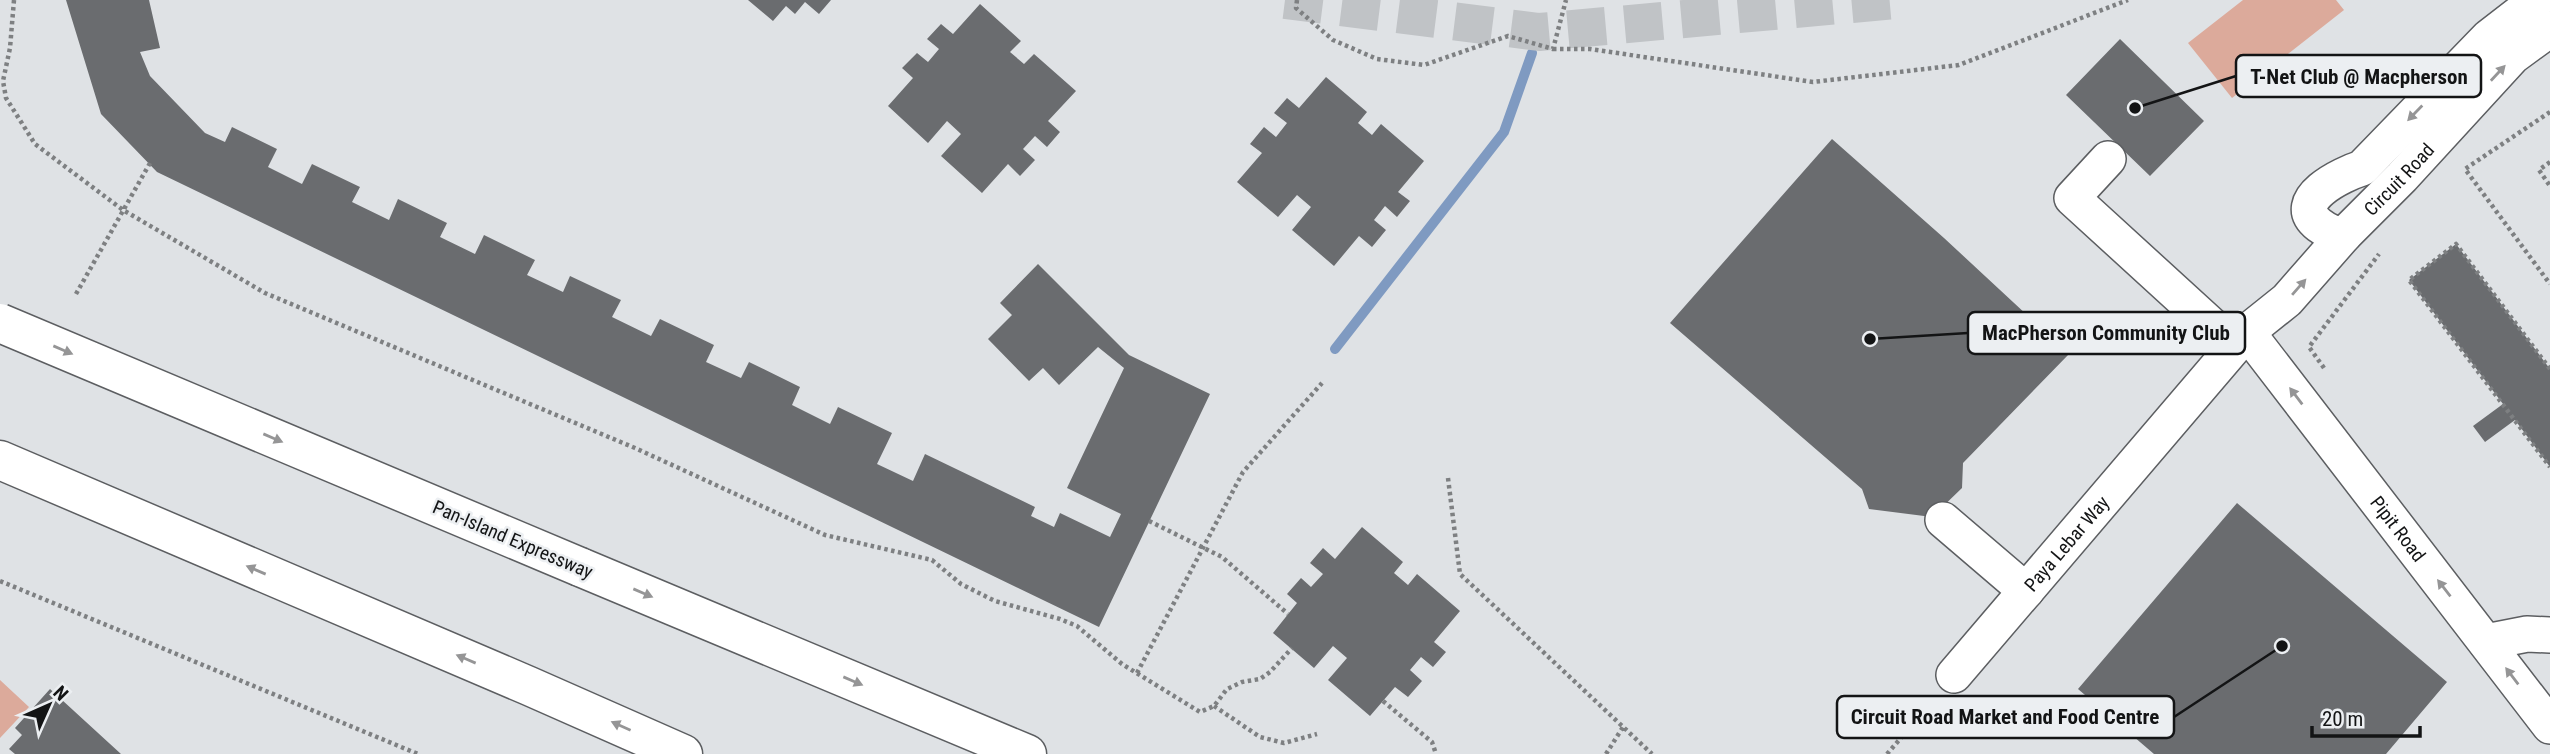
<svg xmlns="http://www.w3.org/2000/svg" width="2550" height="754" viewBox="0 0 2550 754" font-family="'Roboto Condensed',sans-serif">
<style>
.green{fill:#dcaa9b}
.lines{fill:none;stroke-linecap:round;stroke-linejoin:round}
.stream{stroke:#7f9ac1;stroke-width:10}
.building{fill:#6a6c6f}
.highway-tunnel{stroke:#c0c3c6;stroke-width:38;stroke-dasharray:38 19;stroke-linecap:butt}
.minor-casing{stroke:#5c5e61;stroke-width:38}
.highway-casing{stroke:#5c5e61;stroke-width:41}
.path{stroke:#7e8082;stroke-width:4.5;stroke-dasharray:3.5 3.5;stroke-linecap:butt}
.minor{stroke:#fff;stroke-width:35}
.highway{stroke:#fff;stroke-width:38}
.highway-bridge-casing{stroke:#5c5e61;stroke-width:41;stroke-linecap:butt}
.highway-bridge{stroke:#fff;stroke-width:38}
.oneway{fill:#959596}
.labels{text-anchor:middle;stroke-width:5;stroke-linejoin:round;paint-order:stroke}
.street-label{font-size:19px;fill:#131415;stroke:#eceff2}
.leader{fill:none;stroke:#131415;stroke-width:2.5}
.callout-dot{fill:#131415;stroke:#eceff2;stroke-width:2.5}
.callout{fill:#eceff2;stroke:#131415;stroke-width:2.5}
.callout-label{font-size:21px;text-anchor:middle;font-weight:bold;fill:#131415}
</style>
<rect width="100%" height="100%" fill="#dfe2e5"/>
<path class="green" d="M 2243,0 L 2336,0 L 2344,10 L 2232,98 L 2188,43 Z
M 0,680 L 29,707 L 0,738 Z"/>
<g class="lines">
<path class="stream" d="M 1335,349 L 1504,132 L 1532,53"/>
</g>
<path class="building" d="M 66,0 L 149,0 L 160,48 L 140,52 L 150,76 L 205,133 L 225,142 L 232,127 L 277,149 L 268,167 L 302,184 L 312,164 L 360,187 L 352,202 L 389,220 L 398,199 L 447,223 L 440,237 L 475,254 L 484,235 L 535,260 L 527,275 L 563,292 L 570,276 L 621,300 L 612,317 L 651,336 L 660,319 L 714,345 L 706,362 L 741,378 L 749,362 L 800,387 L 792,405 L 830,424 L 838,407 L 892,433 L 877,464 L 913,481 L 925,454 L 1035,507 L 1031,516 L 1054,527 L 1060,513 L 1110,537 L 1121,514 L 1067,488 L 1124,368 L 1098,347 L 1059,385 L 1043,368 L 1029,381 L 988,339 L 1012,315 L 1000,303 L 1038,264 L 1129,355 L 1210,394 L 1099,627 L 157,172 L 101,114 Z
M 748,0 L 831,0 L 819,14 L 805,2 L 795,14 L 786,6 L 773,21 Z
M 980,4 L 1021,41 L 1010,52 L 1024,64 L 1034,54 L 1076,91 L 1048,121 L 1060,132 L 1047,147 L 1035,136 L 1023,149 L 1035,160 L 1020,176 L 1008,164 L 982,193 L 941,156 L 961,134 L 947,121 L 928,143 L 888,106 L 913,78 L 902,68 L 917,53 L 928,62 L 939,49 L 927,39 L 941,24 L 953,34 Z
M 2120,39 L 2204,121 L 2150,176 L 2066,95 Z
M 1326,77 L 1367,112 L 1358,123 L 1372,135 L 1381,124 L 1424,161 L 1398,192 L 1410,201 L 1397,217 L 1385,206 L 1374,220 L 1386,230 L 1372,247 L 1359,236 L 1334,266 L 1292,230 L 1311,207 L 1297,195 L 1278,217 L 1237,182 L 1262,153 L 1250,144 L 1264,127 L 1276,137 L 1287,123 L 1274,113 L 1287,98 L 1299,108 Z
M 1832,139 L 1944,238 L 2069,354 L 1963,463 L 1962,488 L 1932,517 L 1869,509 L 1862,489 L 1670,323 Z
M 2456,244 L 2550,369 L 2550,467 L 2515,420 L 2485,442 L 2473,426 L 2503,404 L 2409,280 Z
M 2237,503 L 2447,682 L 2386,754 L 2154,754 L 2078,689 Z
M 1362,527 L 1403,562 L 1394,573 L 1408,585 L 1417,574 L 1460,611 L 1434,642 L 1446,652 L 1433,667 L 1421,657 L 1410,670 L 1422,681 L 1408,697 L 1395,687 L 1370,716 L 1328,680 L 1347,658 L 1333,646 L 1314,668 L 1273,633 L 1297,603 L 1287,594 L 1301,578 L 1311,587 L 1323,574 L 1310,563 L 1323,548 L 1335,559 Z
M 50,689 L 121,754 L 15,754 L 9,749 L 22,735 L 15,728 Z"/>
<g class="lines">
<path class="highway-tunnel" d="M 1285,0 L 1539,32 L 1896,0"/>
<g class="minor-casing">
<g id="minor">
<path d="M 2108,159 L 2072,198 L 2234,346"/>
<path d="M 2344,235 C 2333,234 2327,231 2319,225 C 2287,200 2343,174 2362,168 L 2489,37 L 2537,0"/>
<path id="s1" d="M 2247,332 L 2550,726"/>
<path d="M 1943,520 L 2026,591"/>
<path d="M 2486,642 L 2527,634 L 2550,635"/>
<path id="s2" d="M 1954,675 L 2247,332 L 2287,300 L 2344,235 L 2402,177 L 2513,56 L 2550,29"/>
</g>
</g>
<g class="highway-casing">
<path id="highway" d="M 0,460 L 529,686 L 683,754
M 580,567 L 1027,754"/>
</g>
<path class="path" d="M 14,0 L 10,48 L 3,81 L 6,98 L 35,144 L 123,210 L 265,293 L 635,448 L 825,535 L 932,560 L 961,584 L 995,601 L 1060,619 L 1077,626 L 1122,664 L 1200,712 L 1214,706 L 1227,689 L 1242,682 L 1260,679 L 1270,672 L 1292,648
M 1297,0 L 1296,8 L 1333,40 L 1377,59 L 1424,65 L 1508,36 L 1553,49 L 1566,0
M 1553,49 L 1590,49 L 1813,82 L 1959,65 L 2128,0
M 2550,112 L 2465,169 L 2550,284
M 2550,162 L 2539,170 L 2550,186
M 76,294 L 150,163
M 2324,368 L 2309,347 L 2379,254
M 2550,369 L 2456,244 L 2409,280 L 2550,467
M 1448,478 L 1460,574 L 1652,754
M 1149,521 L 1222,557 L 1288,614
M 0,581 L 418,754
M 1137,673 L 1243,472 L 1322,383
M 1383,701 L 1432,742 L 1436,754
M 1214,706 L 1260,737 L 1284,743 L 1317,734
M 1606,754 L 1623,727
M 1887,754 L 1932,702"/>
<use href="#minor" class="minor"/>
<use href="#highway" class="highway"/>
<g class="highway-bridge-casing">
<path id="highway-bridge" d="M 0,323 L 580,567"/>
</g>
<use href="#highway-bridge" class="highway-bridge"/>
</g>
<defs><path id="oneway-solid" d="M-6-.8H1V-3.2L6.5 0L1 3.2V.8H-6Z" transform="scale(1.75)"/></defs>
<g class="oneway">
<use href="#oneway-solid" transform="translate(2498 73) rotate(-47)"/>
<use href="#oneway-solid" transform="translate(2415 113) rotate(134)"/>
<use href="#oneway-solid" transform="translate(2299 287) rotate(-49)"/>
<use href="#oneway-solid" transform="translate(63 350) rotate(23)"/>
<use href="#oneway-solid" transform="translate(2296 396) rotate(-127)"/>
<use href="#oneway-solid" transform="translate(273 438) rotate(23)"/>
<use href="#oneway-solid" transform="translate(256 570) rotate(-157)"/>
<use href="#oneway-solid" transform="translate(2444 588) rotate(-128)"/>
<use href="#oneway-solid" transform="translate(643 593) rotate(23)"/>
<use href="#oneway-solid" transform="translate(466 659) rotate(-157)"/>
<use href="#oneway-solid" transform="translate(2512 676) rotate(-127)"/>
<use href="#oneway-solid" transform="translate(853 681) rotate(23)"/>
<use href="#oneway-solid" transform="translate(621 726) rotate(-156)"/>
</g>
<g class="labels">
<g class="street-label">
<text dy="7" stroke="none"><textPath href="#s2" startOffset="667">Circuit Road</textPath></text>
<text dy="7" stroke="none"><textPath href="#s1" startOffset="248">Pipit Road</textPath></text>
<text transform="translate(513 539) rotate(23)" y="7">Pan-Island Expressway</text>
<text dy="7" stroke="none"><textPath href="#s2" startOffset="173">Paya Lebar Way</textPath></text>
</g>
</g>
<path class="leader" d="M2135 108L2236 76M1870 339L1968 333M2282 646L2174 717"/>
<g class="callout-dot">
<circle cx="2135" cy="108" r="7"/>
<circle cx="1870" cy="339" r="7"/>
<circle cx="2282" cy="646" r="7"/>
</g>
<g class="callout">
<rect x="2236" y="55" width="245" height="42" rx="7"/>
<rect x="1968" y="312" width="277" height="42" rx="7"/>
<rect x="1837" y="696" width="337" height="42" rx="7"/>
</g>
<g class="callout-label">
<text x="2359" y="84">T-Net Club @ Macpherson</text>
<text x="2106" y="340">MacPherson Community Club</text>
<text x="2005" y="724">Circuit Road Market and Food Centre</text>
</g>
<g transform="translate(49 705) rotate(45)" stroke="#eceff2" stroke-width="5" paint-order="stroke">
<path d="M0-5L12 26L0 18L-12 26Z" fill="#131415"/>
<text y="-10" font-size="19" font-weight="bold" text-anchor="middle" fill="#131415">N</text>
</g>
<path d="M2312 726v10h108v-10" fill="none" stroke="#131415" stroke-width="3.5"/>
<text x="2322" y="726" font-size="21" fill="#131415" stroke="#eceff2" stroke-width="5" paint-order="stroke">20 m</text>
</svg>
